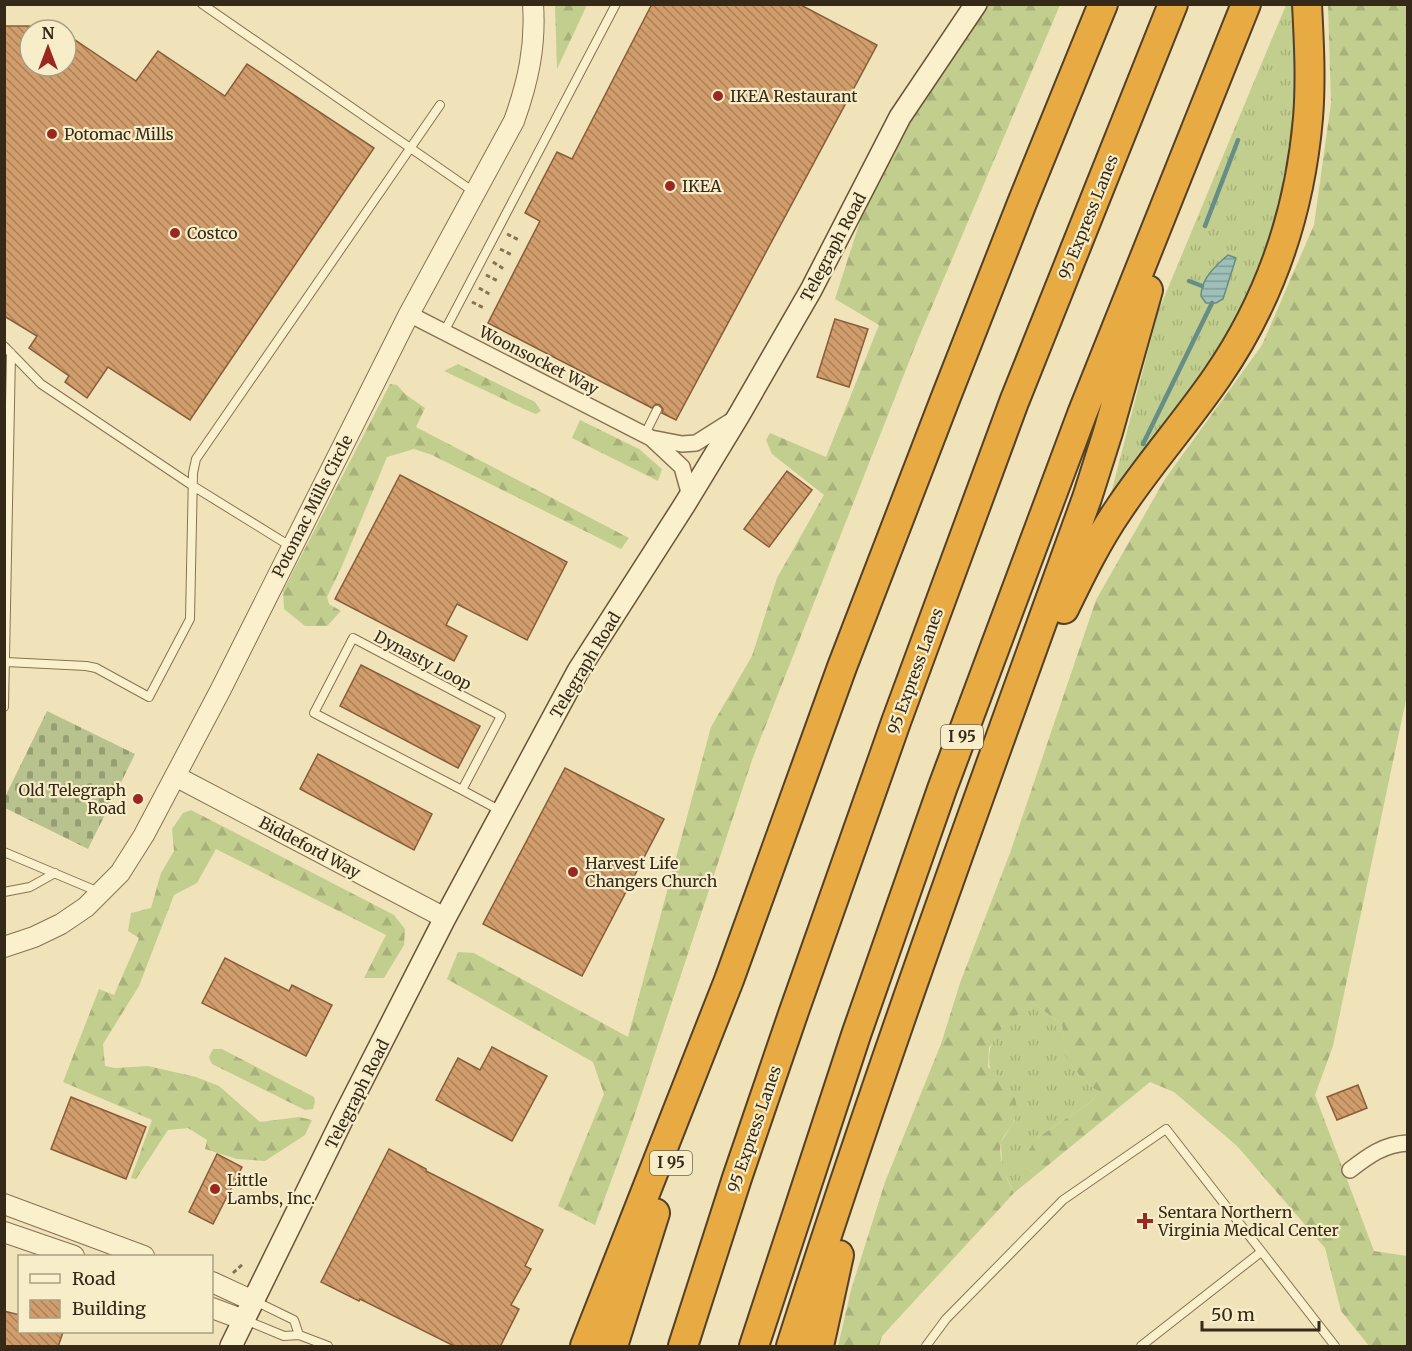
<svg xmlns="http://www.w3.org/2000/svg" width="1412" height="1351" viewBox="0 0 1412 1351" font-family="Merriweather,serif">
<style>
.grass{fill:url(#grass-tufts)}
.forest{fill:url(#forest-firs)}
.cemetery{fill:url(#cemetery-stones)}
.water{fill:url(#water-rules);stroke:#668d86;stroke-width:1.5}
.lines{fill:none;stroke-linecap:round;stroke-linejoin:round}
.stream{stroke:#668d86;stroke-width:4.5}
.building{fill:url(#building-back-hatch);stroke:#885d38;stroke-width:1.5}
.service-casing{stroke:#877253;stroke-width:10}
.minor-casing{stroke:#877253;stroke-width:18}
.tertiary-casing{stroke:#877253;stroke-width:22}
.secondary-casing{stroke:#695337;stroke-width:24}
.motorway-casing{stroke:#544028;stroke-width:32}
.path{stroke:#877253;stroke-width:3;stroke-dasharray:4.5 3;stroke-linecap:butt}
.service{stroke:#fbf0cc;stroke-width:8}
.minor{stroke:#fbf0cc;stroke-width:15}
.tertiary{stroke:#fbf0cc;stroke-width:20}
.secondary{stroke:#fbf0cc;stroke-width:21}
.motorway{stroke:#e8aa42;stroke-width:28}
.poi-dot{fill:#9a2720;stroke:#f7edc9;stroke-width:2}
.labels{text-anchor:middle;stroke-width:4.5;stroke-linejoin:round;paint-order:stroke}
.shield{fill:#f7edc9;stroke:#6f644e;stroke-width:1.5}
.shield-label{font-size:15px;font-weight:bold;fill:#352919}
.poi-label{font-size:16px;fill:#352919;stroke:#f7edc9;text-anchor:start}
.street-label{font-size:16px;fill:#352919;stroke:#f7edc9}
</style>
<defs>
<pattern id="grass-tufts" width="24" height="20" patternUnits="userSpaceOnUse" patternTransform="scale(1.5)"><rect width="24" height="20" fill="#c2ce8d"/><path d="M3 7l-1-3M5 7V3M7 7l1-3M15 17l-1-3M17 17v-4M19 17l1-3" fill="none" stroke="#a7b179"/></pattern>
<pattern id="forest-firs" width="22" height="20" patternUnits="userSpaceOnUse" patternTransform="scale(1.5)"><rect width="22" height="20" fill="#c2ce8d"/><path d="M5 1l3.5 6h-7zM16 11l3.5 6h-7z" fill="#a7b179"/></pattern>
<pattern id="cemetery-stones" width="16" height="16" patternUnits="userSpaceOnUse" patternTransform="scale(1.5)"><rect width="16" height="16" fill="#b8c28e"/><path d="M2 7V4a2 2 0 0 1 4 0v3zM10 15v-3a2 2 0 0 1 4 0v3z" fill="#969e73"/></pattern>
<pattern id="water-rules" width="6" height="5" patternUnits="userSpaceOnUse" patternTransform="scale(1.5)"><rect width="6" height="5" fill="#9ec0b8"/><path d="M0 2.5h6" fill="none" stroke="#829c95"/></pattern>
<pattern id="building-back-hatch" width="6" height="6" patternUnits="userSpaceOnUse" patternTransform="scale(1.5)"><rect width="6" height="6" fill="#d19d6c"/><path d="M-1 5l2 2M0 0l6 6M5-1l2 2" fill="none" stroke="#aa8058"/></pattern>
</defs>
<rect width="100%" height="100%" fill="#f0e3b9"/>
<path class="grass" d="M 1286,5 L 1297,5 L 1297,149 L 1274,240 L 1226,347 L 1107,509 L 1158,312 Z
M 1033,1003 L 1062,1024 L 1066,1055 L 1080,1076 L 1098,1092 L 1091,1102 L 1037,1138 L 1027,1168 L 1036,1175 L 1014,1193 L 1002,1167 L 1001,1142 L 1015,1120 C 998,1087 973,1060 1003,1026 C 1011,1017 1023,1010 1033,1003 Z"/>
<path class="forest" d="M 555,5 L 587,5 L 557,69 Z
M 988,5 L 1060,5 L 916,344 L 752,760 L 630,1129 L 595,1225 L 558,1206 L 604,1094 L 593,1062 L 447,979 L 458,952 L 474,953 L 628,1037 L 711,727 L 752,656 L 777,578 L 824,495 L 772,454 L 766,440 L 770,433 L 826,457 L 879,325 L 835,299 L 863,212 L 911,117 Z
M 1328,5 L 1407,5 L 1407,695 L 1333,1046 L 1315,1095 L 1374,1251 L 1407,1256 L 1407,1346 L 1369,1346 L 1341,1311 L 1325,1248 L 1237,1146 L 1174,1092 L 1150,1082 L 1036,1175 L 1027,1168 L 1025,1156 L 1037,1138 L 1091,1102 L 1098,1092 L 1080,1076 L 1065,1055 L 1062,1024 L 1033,1003 L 1003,1026 L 989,1048 L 988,1067 C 1004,1080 1024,1098 1014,1121 C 1011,1128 1005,1133 1002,1140 C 996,1156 1007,1179 1014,1193 L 882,1336 L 879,1346 L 838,1346 L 851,1290 L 885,1182 L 941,1044 L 960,983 L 1010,853 L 1096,600 L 1165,479 L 1262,345 L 1314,225 L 1331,103 Z
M 458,364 L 535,402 L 541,411 L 536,414 L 524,409 L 444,371 Z
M 390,384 L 397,385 L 405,394 L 425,408 L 416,427 L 629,538 L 621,549 L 432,455 L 414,449 L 387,457 L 342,566 L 327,597 L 329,604 L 341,611 L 327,626 L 305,626 L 284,609 L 283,591 Z
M 580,420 L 639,449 L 662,469 L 658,481 L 572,438 Z
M 191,810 L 394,915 L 405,929 L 404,945 L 384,978 L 364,978 L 386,935 L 216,849 L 197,883 L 174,895 L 139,986 L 103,1044 L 105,1066 L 115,1068 L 148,1066 L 196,1077 L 219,1086 L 260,1122 L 299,1117 L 312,1120 L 305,1135 L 265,1161 L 237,1159 L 205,1149 L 207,1140 L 188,1128 L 168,1130 L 136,1179 L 131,1178 L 152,1120 L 63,1082 L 99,989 L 114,995 L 139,938 L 128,931 L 131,913 L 151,908 L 161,873 L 174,851 L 172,829 L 183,813 Z
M 213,1049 L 222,1049 L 314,1097 L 315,1102 L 313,1109 L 305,1110 L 212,1064 L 209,1057 Z"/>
<path class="cemetery" d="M 47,711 L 135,754 L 88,849 L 5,808 L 5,797 Z"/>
<path class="water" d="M 1228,255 L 1236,258 L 1223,299 L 1216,303 L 1206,303 L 1201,296 C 1201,279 1215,266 1228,255 Z"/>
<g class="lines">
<path class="stream" d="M 1205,226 L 1238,140
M 1189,281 L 1202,286
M 1143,444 L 1212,303"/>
</g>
<path class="building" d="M 652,4 L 799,4 L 877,45 L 676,420 L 662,413 L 663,409 L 660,405 L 656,404 L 652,408 L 488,323 L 540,221 L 525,213 L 557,152 L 572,159 Z
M 4,26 L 30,26 L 30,66 L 66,66 L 66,34 L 136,81 L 158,51 L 225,96 L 247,64 L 374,148 L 190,420 L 108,367 L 87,398 L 65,382 L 69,376 L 29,348 L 37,336 L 4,316 Z
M 835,319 L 868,329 L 849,387 L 817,377 Z
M 787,471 L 812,490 L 769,547 L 744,529 Z
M 400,475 L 567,562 L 527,640 L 457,604 L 446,625 L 467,636 L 454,661 L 335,599 Z
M 361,665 L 480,726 L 458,768 L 340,706 Z
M 318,754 L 432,814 L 414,850 L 300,789 Z
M 565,768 L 664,819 L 582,976 L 483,924 Z
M 225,958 L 289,991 L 292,985 L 332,1005 L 306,1056 L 202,1003 Z
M 492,1047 L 547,1076 L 512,1141 L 436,1100 L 458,1058 L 480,1070 Z
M 1358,1085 L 1367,1108 L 1337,1120 L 1327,1097 Z
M 71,1097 L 146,1127 L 126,1179 L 51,1149 Z
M 389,1149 L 426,1169 L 426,1171 L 543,1230 L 525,1266 L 531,1269 L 511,1305 L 519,1309 L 500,1347 L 456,1347 L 360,1299 L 359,1301 L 321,1282 Z
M 217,1154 L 242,1167 L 213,1224 L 189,1212 Z
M 4,1311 L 20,1315 L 20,1332 L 63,1332 L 58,1347 L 4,1347 Z"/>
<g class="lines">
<g class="service-casing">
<path id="service" d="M 202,4 L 474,192
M 444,332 L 616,4
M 4,346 L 41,384 L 193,486 L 290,546
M 645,434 L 657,410
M 353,638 L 501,716 L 462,790 L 314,713 Z
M 6,662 L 86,666 L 96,668 L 149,697 L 190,619 L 193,473 L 196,459 L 440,105
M 4,707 L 11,353
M 462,790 L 501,811
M 4,852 L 99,892
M 4,892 L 30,887 L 55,873
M 255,1301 L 294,1320 L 299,1335
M 245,1320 L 284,1336 L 299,1335 L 328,1346
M 926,1346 L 946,1319 L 1063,1200 L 1166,1129 L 1335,1346
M 1141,1346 L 1261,1252"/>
</g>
<g class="minor-casing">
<path id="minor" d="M 409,314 L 651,438 L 682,444 L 696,443 L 734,419
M 651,438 L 682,467 L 690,496
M 1350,1170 C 1368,1156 1384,1144 1408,1143"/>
</g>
<g class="tertiary-casing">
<path id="tertiary" d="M 175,776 L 445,918
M 4,947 L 34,937 L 61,924 L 86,907 L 120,873 L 144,835 L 221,689 L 409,314 L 514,121 C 528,82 536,46 533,4
M 4,1204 L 144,1256
M 4,1232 L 74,1256
M 212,1282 L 253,1301
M 212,1308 L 244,1320"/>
</g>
<g class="secondary-casing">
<path id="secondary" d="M 231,1346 L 344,1116 L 445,918 L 578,671 L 685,504 L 739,415 L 811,290 L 900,117 L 976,4"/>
</g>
<g class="motorway-casing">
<path id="motorway" d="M 1064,609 C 1081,574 1097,541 1119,509 C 1149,464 1186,422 1217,377 C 1270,300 1300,211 1308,118 C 1311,81 1309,42 1307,4
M 585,1346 L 729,980 L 842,667 L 944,402 L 1022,203 L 1103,4
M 613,1346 L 655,1213
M 683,1346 L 737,1178 L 792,1017 L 896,722 L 1014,402 L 1173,4
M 754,1346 L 856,1035 L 942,789 L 1082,414 L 1246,4
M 791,1346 C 882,1061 985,780 1087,498 L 1108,432 L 1148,290
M 819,1346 L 839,1255"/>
</g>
<path class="path" d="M 507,234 L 519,240
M 500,249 L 512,255
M 493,262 L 504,269
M 486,275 L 498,281
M 479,288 L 491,295
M 472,302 L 484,308
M 233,1273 L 243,1264"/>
<use href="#service" class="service"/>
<use href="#minor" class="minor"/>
<use href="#tertiary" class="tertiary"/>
<use href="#secondary" class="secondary"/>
<use href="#motorway" class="motorway"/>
</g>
<g class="poi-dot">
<circle cx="718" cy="96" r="6"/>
<circle cx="52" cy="134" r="6"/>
<circle cx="670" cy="186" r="6"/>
<circle cx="175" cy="233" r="6"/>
<circle cx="138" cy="799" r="6"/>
<circle cx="573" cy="872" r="6"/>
<circle cx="215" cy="1189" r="6"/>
<path d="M1142 1212h6v6h6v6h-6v6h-6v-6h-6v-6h6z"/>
</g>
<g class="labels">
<g class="shield">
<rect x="941" y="725" width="42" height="24" rx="4.5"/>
<rect x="650" y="1151" width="42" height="24" rx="4.5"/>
</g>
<g class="shield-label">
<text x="962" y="742">I 95</text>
<text x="671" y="1168">I 95</text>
</g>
<g class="poi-label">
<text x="730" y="102">IKEA Restaurant</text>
<text x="64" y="140">Potomac Mills</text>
<text x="682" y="192">IKEA</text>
<text x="187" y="239">Costco</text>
<text x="126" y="796" text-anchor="end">Old Telegraph<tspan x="126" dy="18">Road</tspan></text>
<text x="585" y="869">Harvest Life<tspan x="585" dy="18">Changers Church</tspan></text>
<text x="227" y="1186">Little<tspan x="227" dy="18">Lambs, Inc.</tspan></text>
<text x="1158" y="1218">Sentara Northern<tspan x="1158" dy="18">Virginia Medical Center</tspan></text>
</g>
<g class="street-label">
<text transform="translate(1088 217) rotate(-68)" y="6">95 Express Lanes</text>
<text transform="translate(833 247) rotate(-62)" y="6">Telegraph Road</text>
<text transform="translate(539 360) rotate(27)" y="6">Woonsocket Way</text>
<text transform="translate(312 506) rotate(-63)" y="6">Potomac Mills Circle</text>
<text transform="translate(423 660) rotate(28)" y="6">Dynasty Loop</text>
<text transform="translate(585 665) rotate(-59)" y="6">Telegraph Road</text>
<text transform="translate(915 671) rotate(-70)" y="6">95 Express Lanes</text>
<text transform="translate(310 847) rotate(28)" y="6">Biddeford Way</text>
<text transform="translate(357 1094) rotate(-63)" y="6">Telegraph Road</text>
<text transform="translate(754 1129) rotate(-71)" y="6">95 Express Lanes</text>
</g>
</g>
<rect width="1412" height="1351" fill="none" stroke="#352919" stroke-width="12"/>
<rect x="18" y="1255" width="195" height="78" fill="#f7edc9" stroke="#a99f83" stroke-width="1.5"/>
<rect x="30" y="1274" width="30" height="9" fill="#fbf0cc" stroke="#a99f83" stroke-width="1.5"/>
<text x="72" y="1285" font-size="18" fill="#352919">Road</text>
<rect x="30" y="1300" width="30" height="18" fill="url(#building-back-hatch)" stroke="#a99f83" stroke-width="1.5"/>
<text x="72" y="1315" font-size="18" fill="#352919">Building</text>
<g transform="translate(48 48)"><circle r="28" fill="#f7edc9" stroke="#a99f83" stroke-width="1.5"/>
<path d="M0-4.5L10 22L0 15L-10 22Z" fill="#9a2720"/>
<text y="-9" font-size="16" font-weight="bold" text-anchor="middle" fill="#352919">N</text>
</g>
<path d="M1202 1321v9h117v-9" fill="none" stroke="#352919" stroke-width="3"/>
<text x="1211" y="1321" font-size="18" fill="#352919" stroke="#f7edc9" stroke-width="4.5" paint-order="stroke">50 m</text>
</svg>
